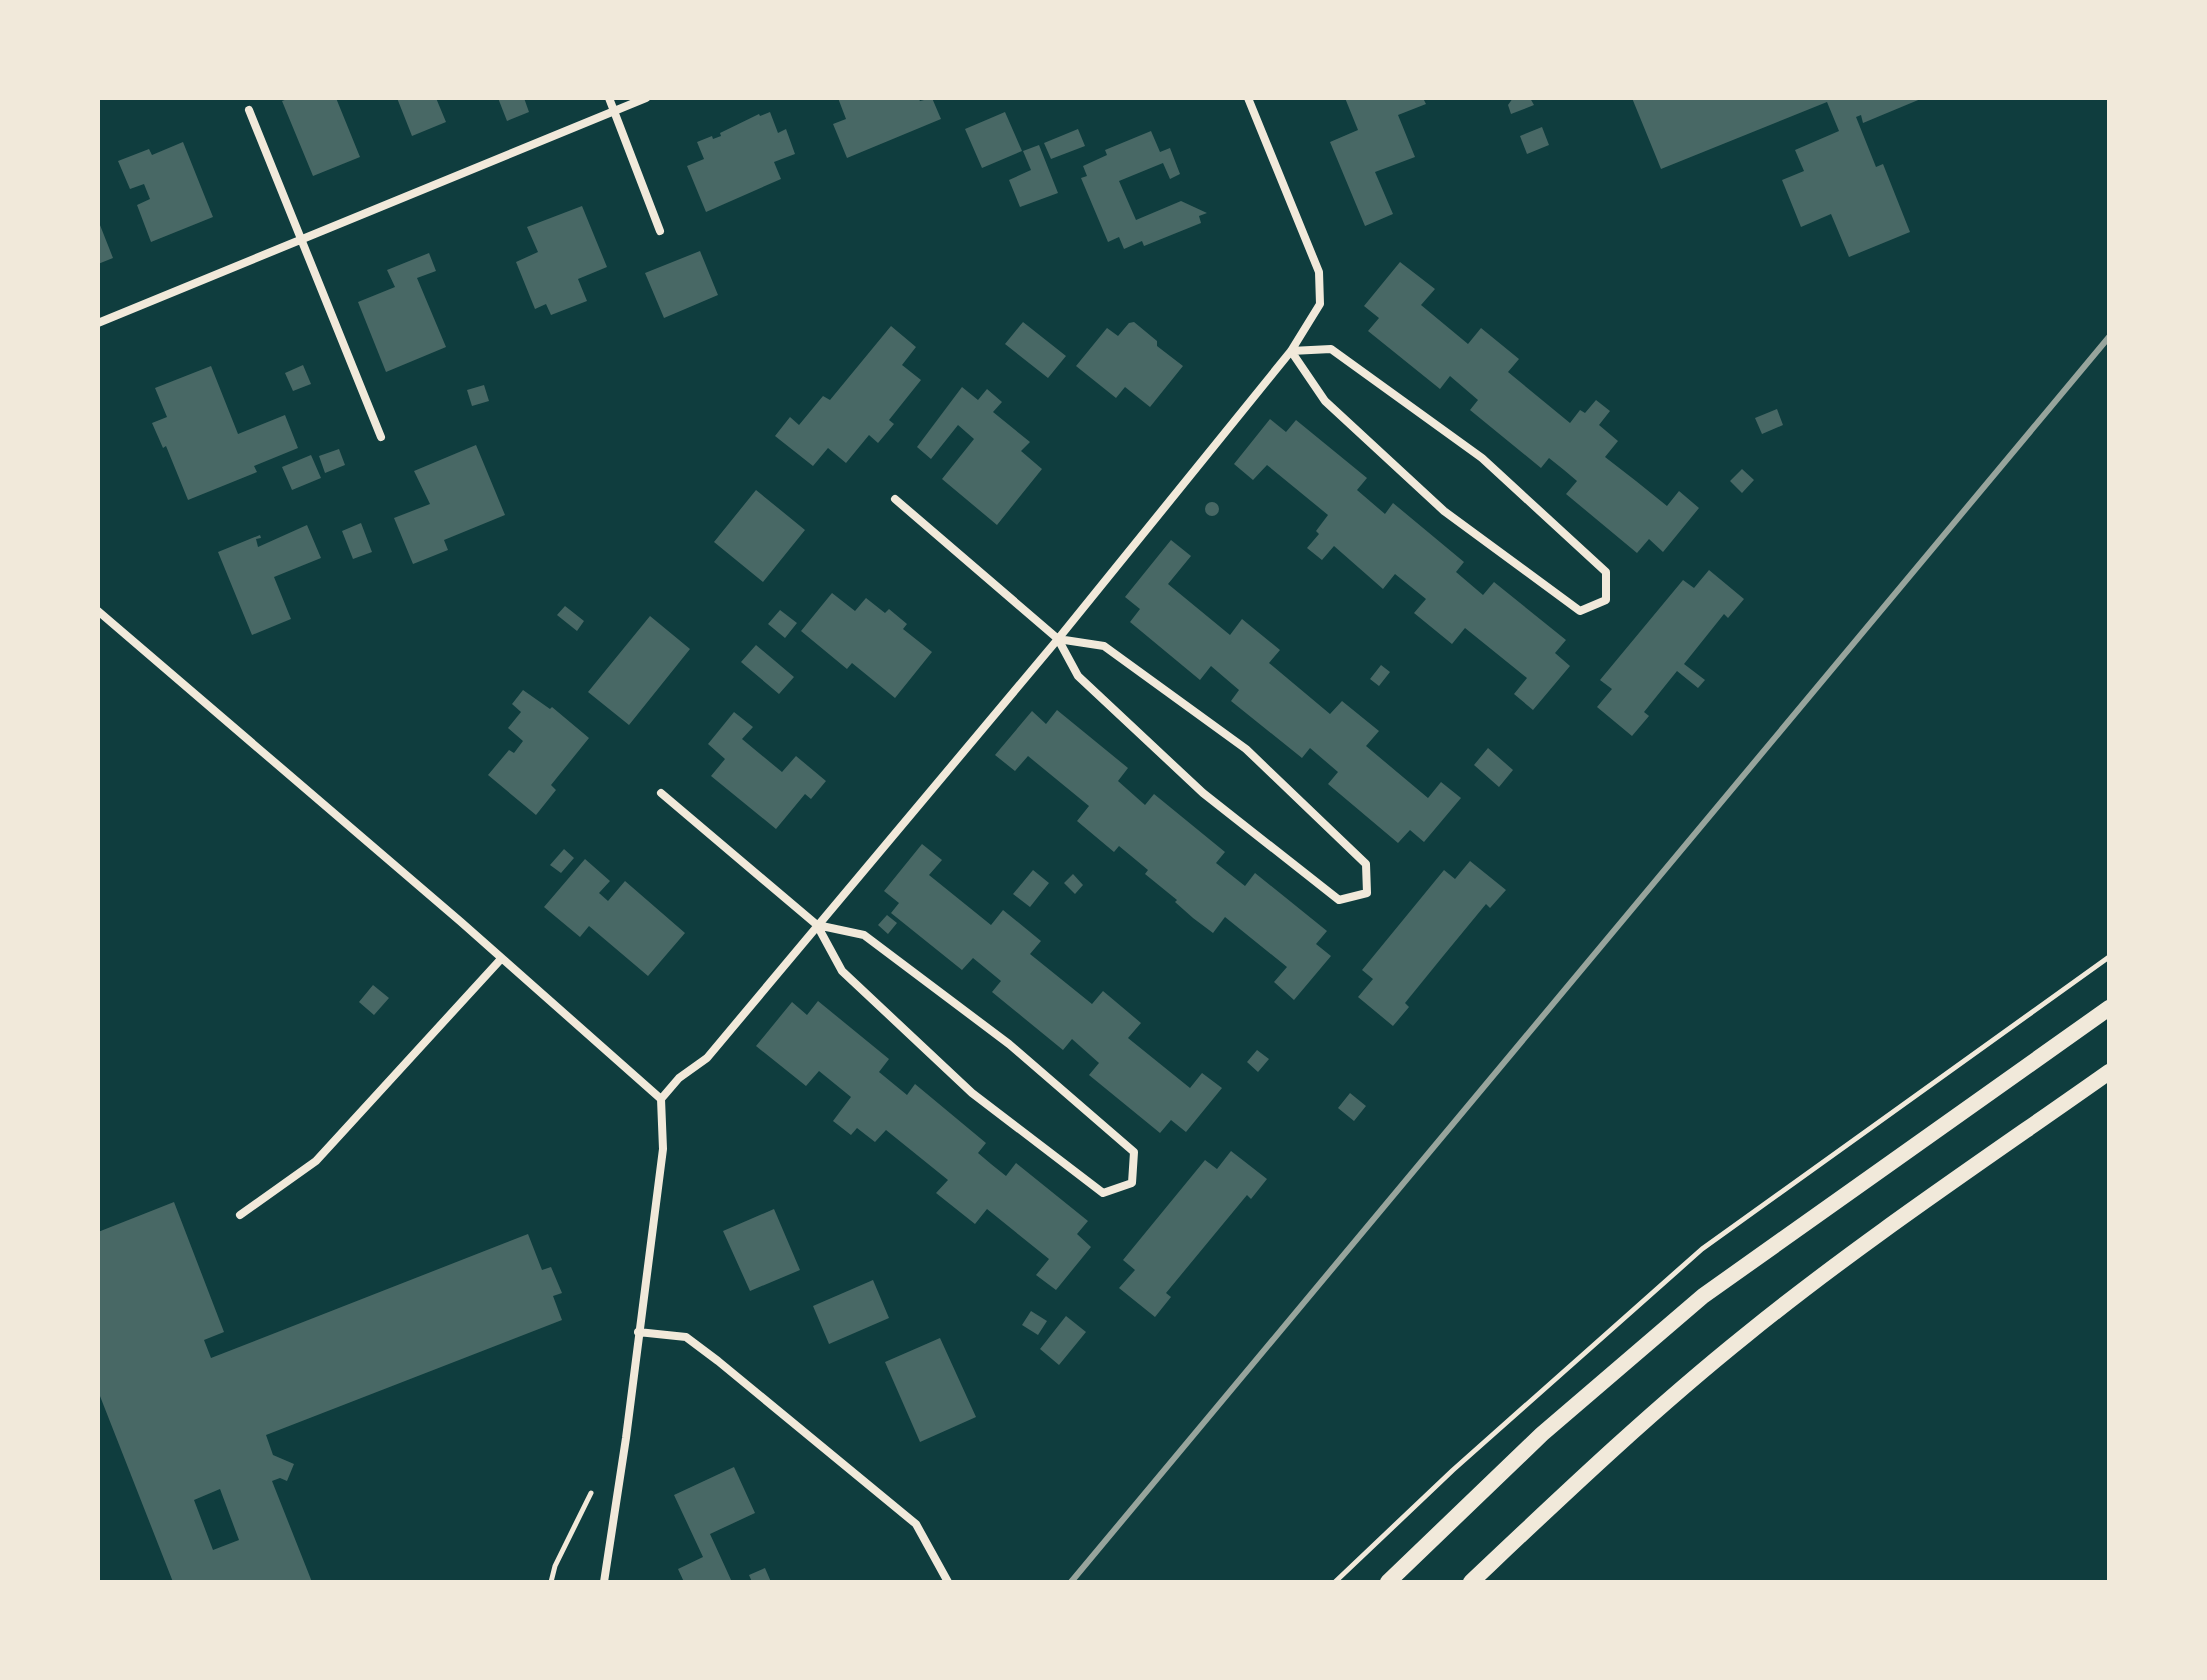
<svg xmlns="http://www.w3.org/2000/svg" width="2207" height="1680" viewBox="0 0 2207 1680" font-family="'Sofia Sans Condensed',sans-serif">
<style>
.building{fill:#486865;fill-rule:evenodd}
.lines{fill:none;stroke-linecap:round;stroke-linejoin:round}
.path{stroke:#f1e9da;stroke-width:5}
.minor{stroke:#f1e9da;stroke-width:8}
.secondary{stroke:#f1e9da;stroke-width:16}
.rail{stroke:#97a49c;stroke-width:6}
</style>
<rect width="100%" height="100%" fill="#0f3d3e"/>
<path class="building" d="M 290,98 L 336,98 L 360,157 L 313,176 L 282,101 Z
M 397,98 L 436,98 L 446,122 L 412,136 Z
M 498,98 L 524,98 L 529,112 L 507,121 Z
M 838,98 L 918,98 L 920,101 L 932,98 L 941,119 L 847,158 L 833,124 L 846,119 Z
M 1345,98 L 1423,98 L 1426,104 L 1398,115 L 1415,157 L 1375,172 L 1393,214 L 1365,226 L 1330,142 L 1358,130 Z
M 1513,98 L 1530,98 L 1534,105 L 1511,114 L 1508,105 Z
M 1632,98 L 1923,98 L 1863,123 L 1861,115 L 1856,117 L 1876,167 L 1883,164 L 1910,232 L 1849,257 L 1831,214 L 1801,227 L 1782,180 L 1804,171 L 1795,150 L 1839,131 L 1827,102 L 1661,169 Z
M 770,112 L 778,133 L 786,129 L 795,154 L 774,162 L 781,179 L 706,212 L 687,166 L 704,159 L 697,142 L 712,136 L 713,139 L 721,136 L 720,133 L 759,114 L 760,116 Z
M 1005,112 L 1022,151 L 982,168 L 965,129 Z
M 1542,127 L 1549,145 L 1527,154 L 1520,136 Z
M 1078,129 L 1085,146 L 1051,159 L 1044,143 Z
M 1151,131 L 1160,152 L 1170,148 L 1180,174 L 1170,179 L 1163,163 L 1119,181 L 1136,220 L 1181,201 L 1207,213 L 1199,216 L 1201,223 L 1144,246 L 1142,241 L 1124,249 L 1119,237 L 1108,242 L 1081,178 L 1087,176 L 1083,166 L 1107,155 L 1105,150 Z
M 183,142 L 213,217 L 151,242 L 137,205 L 150,199 L 144,184 L 130,189 L 118,161 L 149,149 L 152,155 Z
M 1039,145 L 1058,193 L 1020,207 L 1009,180 L 1031,170 L 1023,151 Z
M 582,206 L 607,267 L 578,279 L 587,301 L 551,315 L 546,304 L 535,309 L 516,262 L 538,252 L 527,227 Z
M 98,220 L 113,258 L 98,264 Z
M 700,251 L 718,295 L 664,318 L 645,273 Z
M 429,253 L 436,271 L 417,278 L 446,347 L 386,372 L 358,302 L 395,287 L 387,270 Z
M 1400,262 L 1435,289 L 1421,305 L 1468,344 L 1481,328 L 1519,359 L 1508,372 L 1570,423 L 1580,410 L 1585,413 L 1596,400 L 1610,411 L 1599,425 L 1618,441 L 1605,457 L 1636,481 L 1667,506 L 1679,491 L 1699,508 L 1663,552 L 1649,539 L 1637,553 L 1566,494 L 1577,481 L 1564,470 L 1549,458 L 1541,468 L 1470,410 L 1478,400 L 1450,376 L 1440,389 L 1368,331 L 1379,318 L 1364,306 Z
M 1023,322 L 1066,356 L 1048,378 L 1005,344 Z
M 1134,322 L 1157,341 L 1157,346 L 1183,366 L 1150,407 L 1125,387 L 1116,398 L 1076,366 L 1107,328 L 1118,336 L 1129,323 Z
M 891,326 L 916,347 L 902,365 L 921,380 L 889,420 L 894,424 L 878,443 L 869,435 L 846,463 L 828,448 L 813,466 L 775,436 L 790,417 L 799,425 L 823,396 L 830,400 Z
M 303,365 L 311,384 L 293,391 L 285,373 Z
M 211,366 L 238,434 L 285,415 L 298,448 L 254,466 L 257,472 L 188,500 L 166,446 L 163,448 L 152,423 L 167,417 L 155,388 Z
M 484,385 L 489,401 L 472,406 L 467,390 Z
M 962,387 L 978,400 L 987,389 L 1002,402 L 993,412 L 1030,442 L 1021,451 L 1042,469 L 997,525 L 942,479 L 974,439 L 958,425 L 931,459 L 917,447 Z
M 1777,409 L 1783,425 L 1762,434 L 1755,418 Z
M 1270,419 L 1286,432 L 1296,420 L 1367,478 L 1357,490 L 1385,514 L 1393,503 L 1464,562 L 1456,572 L 1483,595 L 1494,582 L 1566,640 L 1555,653 L 1570,666 L 1533,710 L 1514,694 L 1527,678 L 1465,628 L 1452,644 L 1414,613 L 1426,599 L 1395,574 L 1383,589 L 1334,546 L 1322,560 L 1307,548 L 1319,534 L 1316,531 L 1328,515 L 1267,465 L 1253,480 L 1234,464 Z
M 476,445 L 505,515 L 444,540 L 448,550 L 413,564 L 394,518 L 430,504 L 414,471 Z
M 339,449 L 345,465 L 325,473 L 319,456 Z
M 311,455 L 321,478 L 292,490 L 282,467 Z
M 1742,469 L 1754,480 L 1742,493 L 1730,481 Z
M 756,490 L 805,530 L 763,582 L 714,542 Z
M1205 509a7 7 0 1 1 14 0a7 7 0 1 1-14 0Z
M 361,523 L 372,552 L 353,559 L 342,531 Z
M 307,525 L 321,558 L 274,577 L 291,619 L 252,635 L 218,552 L 260,535 L 261,538 L 256,539 L 258,547 Z
M 1171,540 L 1191,556 L 1168,584 L 1230,635 L 1242,619 L 1280,650 L 1269,663 L 1330,714 L 1342,701 L 1379,731 L 1366,746 L 1428,798 L 1441,782 L 1461,798 L 1424,842 L 1410,830 L 1398,843 L 1328,784 L 1338,772 L 1310,748 L 1302,758 L 1231,701 L 1239,690 L 1211,666 L 1200,680 L 1130,622 L 1140,609 L 1125,597 Z
M 1709,570 L 1744,599 L 1728,618 L 1724,614 L 1684,664 L 1705,680 L 1698,688 L 1677,671 L 1644,712 L 1649,716 L 1632,736 L 1597,707 L 1612,689 L 1600,680 L 1683,580 L 1694,588 Z
M 832,593 L 855,611 L 866,598 L 885,613 L 889,609 L 907,624 L 903,629 L 932,652 L 895,698 L 852,663 L 847,669 L 801,631 Z
M 565,606 L 584,621 L 577,631 L 557,615 Z
M 780,610 L 797,623 L 785,638 L 768,624 Z
M 650,616 L 690,649 L 629,725 L 588,692 Z
M 756,645 L 794,677 L 779,694 L 741,662 Z
M 1381,665 L 1390,672 L 1379,686 L 1370,679 Z
M 523,690 L 550,709 L 552,707 L 589,738 L 551,785 L 556,790 L 536,815 L 488,775 L 509,750 L 514,753 L 523,741 L 508,728 L 521,712 L 512,704 Z
M 1057,710 L 1128,768 L 1118,781 L 1145,805 L 1154,794 L 1225,852 L 1216,863 L 1245,886 L 1255,873 L 1327,931 L 1316,944 L 1331,956 L 1294,1000 L 1274,982 L 1287,967 L 1225,917 L 1213,933 L 1193,918 L 1175,902 L 1177,900 L 1145,874 L 1148,870 L 1119,846 L 1114,852 L 1077,821 L 1089,806 L 1028,756 L 1015,771 L 995,755 L 1032,711 L 1046,724 Z
M 734,712 L 753,727 L 742,739 L 782,772 L 796,756 L 826,781 L 811,799 L 805,794 L 776,829 L 711,776 L 725,759 L 708,744 Z
M 1488,748 L 1513,770 L 1499,787 L 1474,765 Z
M 922,844 L 942,860 L 929,875 L 991,925 L 1003,910 L 1041,941 L 1030,954 L 1092,1004 L 1103,991 L 1141,1023 L 1128,1038 L 1190,1088 L 1202,1073 L 1222,1088 L 1186,1132 L 1171,1120 L 1160,1133 L 1089,1075 L 1099,1063 L 1072,1039 L 1063,1050 L 992,992 L 1001,981 L 973,958 L 962,970 L 891,913 L 899,903 L 884,891 Z
M 564,849 L 574,858 L 561,873 L 550,865 Z
M 585,859 L 610,881 L 599,893 L 608,901 L 625,881 L 685,933 L 648,976 L 589,926 L 580,937 L 544,907 Z
M 1470,861 L 1506,890 L 1490,908 L 1486,904 L 1444,955 L 1405,1003 L 1409,1007 L 1393,1026 L 1358,997 L 1373,979 L 1362,970 L 1444,870 L 1455,879 Z
M 1033,870 L 1049,883 L 1030,907 L 1013,894 Z
M 1073,874 L 1083,885 L 1075,894 L 1064,883 Z
M 887,915 L 897,923 L 888,934 L 878,925 Z
M 373,985 L 389,998 L 374,1015 L 359,1002 Z
M 818,1001 L 889,1059 L 879,1072 L 907,1095 L 915,1084 L 986,1143 L 978,1153 L 991,1164 L 1006,1176 L 1016,1163 L 1088,1221 L 1077,1234 L 1091,1247 L 1056,1290 L 1036,1275 L 1049,1259 L 987,1209 L 975,1224 L 936,1193 L 948,1180 L 886,1130 L 875,1142 L 857,1128 L 851,1135 L 833,1121 L 851,1097 L 819,1071 L 806,1086 L 756,1046 L 792,1002 L 807,1015 Z
M 1257,1050 L 1269,1059 L 1258,1072 L 1247,1062 Z
M 1350,1093 L 1366,1106 L 1354,1121 L 1338,1108 Z
M 1231,1151 L 1267,1179 L 1251,1199 L 1247,1195 L 1166,1293 L 1171,1297 L 1155,1317 L 1119,1288 L 1135,1270 L 1123,1260 L 1205,1160 L 1217,1169 Z
M 174,1202 L 224,1332 L 204,1340 L 211,1358 L 528,1234 L 542,1270 L 551,1267 L 562,1293 L 553,1296 L 562,1320 L 266,1435 L 273,1455 L 294,1464 L 287,1481 L 280,1478 L 272,1481 L 312,1582 L 173,1582 L 98,1391 L 98,1232 ZM 220,1489 L 239,1540 L 213,1550 L 194,1500 Z
M 774,1209 L 800,1270 L 750,1291 L 723,1231 Z
M 873,1280 L 889,1318 L 829,1344 L 813,1306 Z
M 1031,1311 L 1047,1321 L 1038,1335 L 1022,1325 Z
M 1066,1316 L 1086,1332 L 1059,1365 L 1040,1349 Z
M 940,1338 L 976,1417 L 920,1442 L 885,1362 Z
M 734,1467 L 755,1513 L 710,1534 L 732,1582 L 684,1582 L 678,1569 L 703,1557 L 674,1495 Z
M 765,1568 L 771,1582 L 752,1582 L 749,1575 Z"/>
<g class="lines">
<path class="path" d="M 551,1582 L 555,1566 L 591,1493
M 1335,1582 L 1453,1470 L 1702,1249 L 2109,957"/>
<path class="minor" d="M 609,98 L 660,231
M 249,110 L 381,437
M 98,323 L 646,98
M 1331,349 L 1482,458 L 1606,572 L 1606,600 L 1580,611 L 1444,511 L 1325,401 L 1291,351 Z
M 895,499 L 1058,639 L 1078,676 L 1203,793 L 1339,900 L 1367,893 L 1366,864 L 1246,749 L 1104,646 L 1058,639
M 98,611 L 461,922 L 661,1099
M 661,793 L 817,925 L 842,971 L 972,1093 L 1103,1193 L 1132,1183 L 1134,1152 L 1009,1044 L 864,935 L 817,925
M 240,1215 L 316,1161 L 501,959
M 638,1332 L 686,1337 L 718,1361 L 916,1524 L 948,1582
M 604,1582 L 626,1438 L 663,1149 L 661,1099 L 679,1078 L 707,1058 L 1058,639 L 1291,351 L 1320,304 L 1319,272 L 1248,98"/>
<path class="secondary" d="M 1388,1582 L 1542,1434 L 1703,1296 L 2109,1008
M 1471,1582 C 1560,1498 1650,1412 1746,1335 C 1862,1241 1987,1158 2109,1072"/>
<path class="rail" d="M 1071,1582 L 2109,337"/>
</g>
<rect width="2207" height="1680" fill="none" stroke="#f1e9da" stroke-width="200"/>
</svg>
